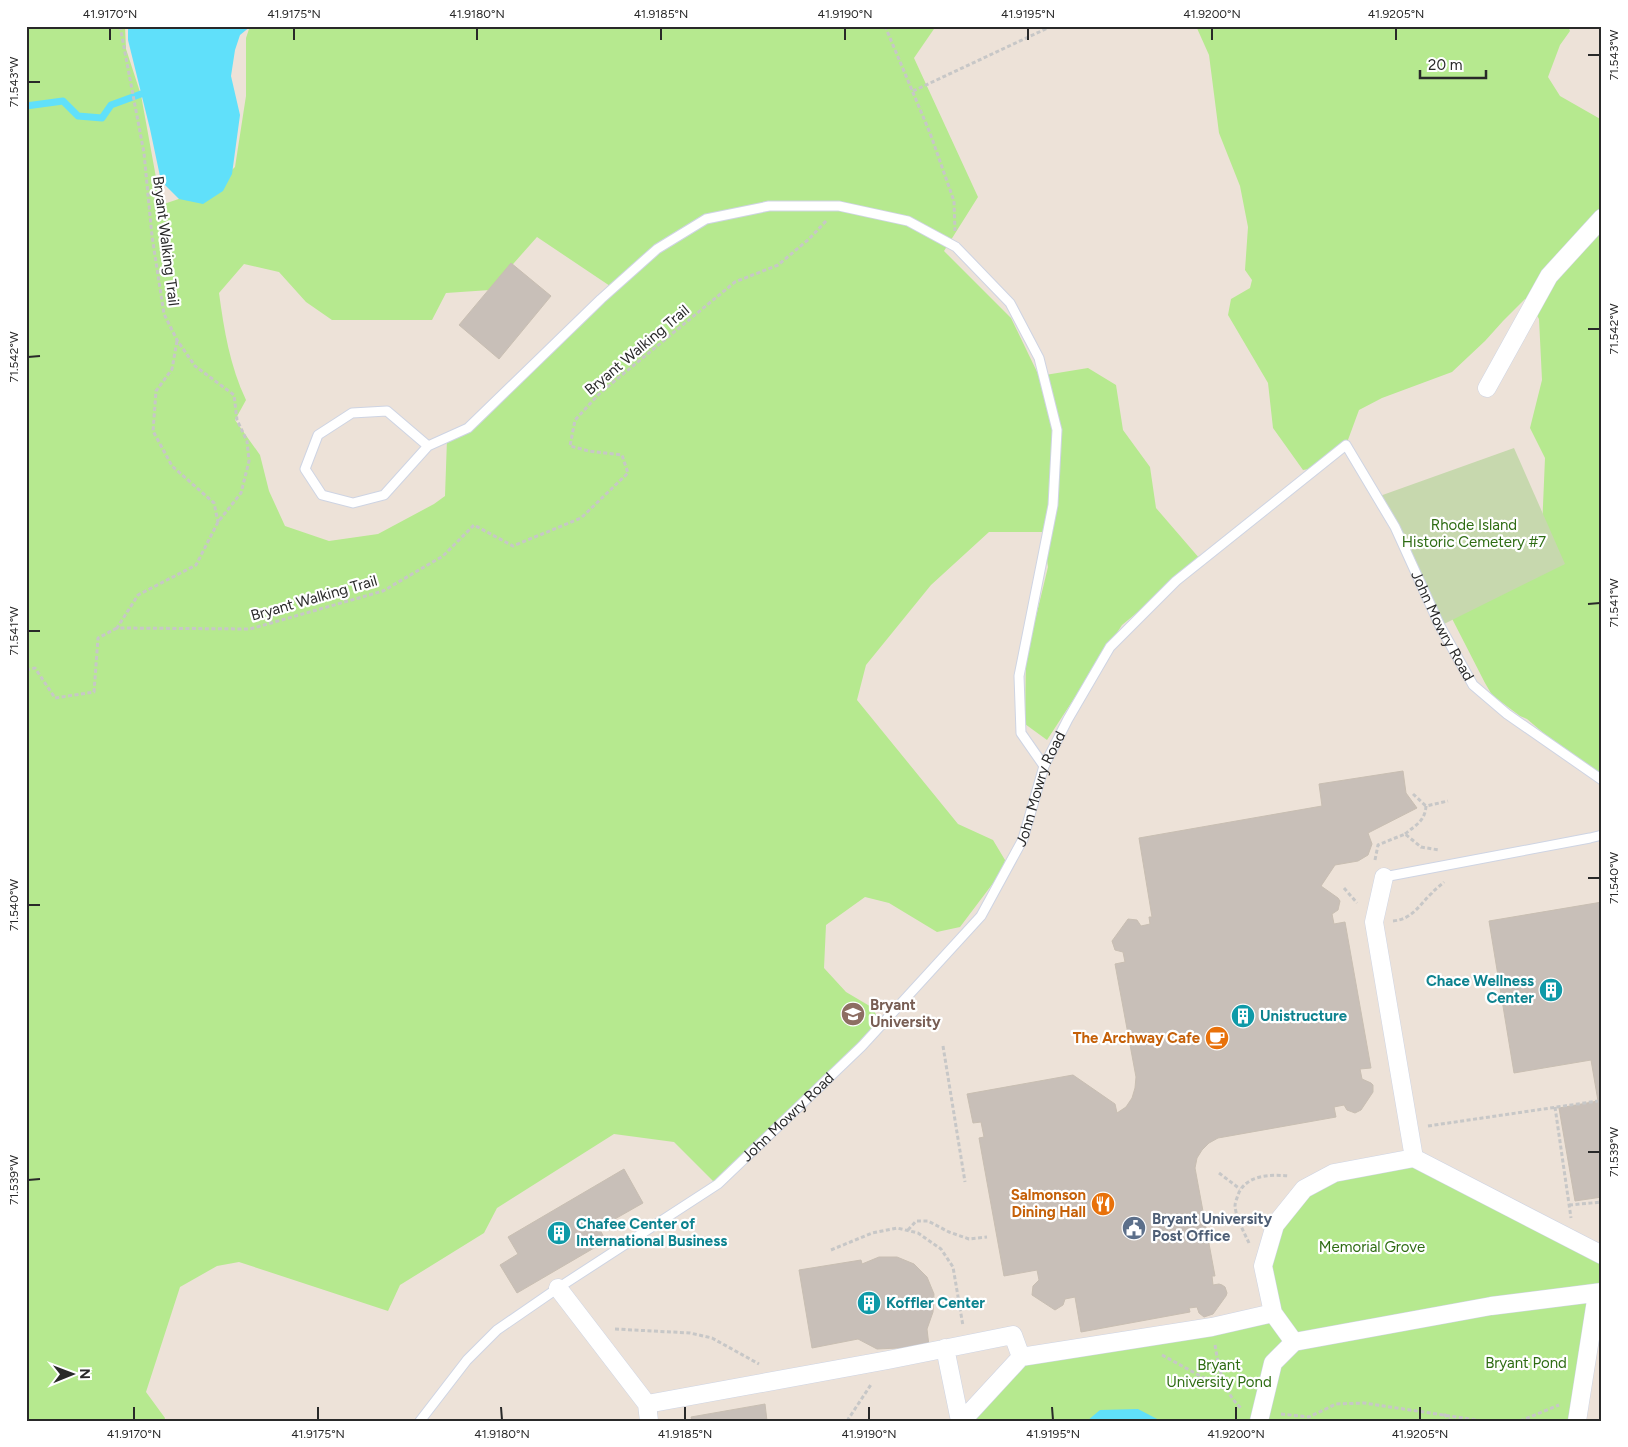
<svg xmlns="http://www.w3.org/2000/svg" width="1628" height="1447" viewBox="0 0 1628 1447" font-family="Figtree,sans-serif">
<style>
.green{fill:#b6e98f;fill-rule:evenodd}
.cemetery{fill:#c7d8ae}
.water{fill:#60e0fa}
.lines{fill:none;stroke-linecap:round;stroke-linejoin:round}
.stream{stroke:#60e0fa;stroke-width:7}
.building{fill:#c8bfb8;stroke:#c8beb2}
.lane-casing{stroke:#ced4e3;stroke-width:11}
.street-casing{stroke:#ced4e3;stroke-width:19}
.path{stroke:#c7c7c7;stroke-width:3;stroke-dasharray:4 2.5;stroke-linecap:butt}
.lane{stroke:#fff;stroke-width:9}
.street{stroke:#fff;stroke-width:18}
.ticks{fill:none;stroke:#292929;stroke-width:2}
.labels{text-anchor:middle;stroke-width:4.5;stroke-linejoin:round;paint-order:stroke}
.street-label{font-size:15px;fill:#292929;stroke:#fff}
.park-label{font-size:15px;fill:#2e6c13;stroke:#fff}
.culture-label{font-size:15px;font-weight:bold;fill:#0d838f;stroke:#fff;text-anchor:start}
.education-label{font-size:15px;font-weight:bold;fill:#785e54;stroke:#fff;text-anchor:start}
.food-label{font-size:15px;font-weight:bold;fill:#c56008;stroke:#fff;text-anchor:end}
.service-label{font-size:15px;font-weight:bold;fill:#4e5e75;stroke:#fff;text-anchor:start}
.neatline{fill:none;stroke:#292929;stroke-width:2}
.ticks-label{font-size:12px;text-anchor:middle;fill:#292929}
</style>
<rect width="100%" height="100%" fill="#ede2d8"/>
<path class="green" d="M 26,26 L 125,26 L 126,49 L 141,95 L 161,205 L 214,187 L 235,167 L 246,96 L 246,38 L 250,26 L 936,26 L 914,58 L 978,197 L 944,251 L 1011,318 L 1039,376 L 1088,368 L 1116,385 L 1123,430 L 1150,467 L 1156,508 L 1200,559 L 1190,569 L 1122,625 L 1047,740 L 1025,724 L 1026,658 L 1048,567 L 1043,532 L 989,532 L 931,585 L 866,665 L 857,700 L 958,824 L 993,840 L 1005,860 L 1003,870 L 960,927 L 937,932 L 889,903 L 865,897 L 826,925 L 824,968 L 846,992 L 873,1008 L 881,1026 L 822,1077 L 718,1183 L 714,1182 L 674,1142 L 614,1134 L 497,1208 L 484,1233 L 400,1285 L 388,1311 L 239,1262 L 217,1266 L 180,1287 L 146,1392 L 165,1418 L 164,1421 L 26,1421 ZM 537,237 L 610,286 L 473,428 L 447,439 L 445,496 L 434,504 L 378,534 L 329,541 L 285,526 L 269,491 L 260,455 L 235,420 L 246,400 C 230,366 224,330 219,293 L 244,264 L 279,272 L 306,302 L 332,320 L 432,320 L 446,293 L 490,290 Z
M 1196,26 L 1568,26 L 1570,31 L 1560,45 L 1548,77 L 1560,96 L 1602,120 L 1602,777 L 1554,742 L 1527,719 L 1520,716 L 1492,695 L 1485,683 L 1443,601 L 1542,529 L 1545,458 L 1530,428 L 1542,380 L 1539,319 L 1529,302 L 1525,299 L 1503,321 L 1485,341 L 1452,372 L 1382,398 L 1359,410 L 1345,448 L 1309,469 L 1303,470 L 1273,428 L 1268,383 L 1228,315 L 1231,299 L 1250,288 L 1252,280 L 1245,270 L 1248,227 L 1240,186 L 1219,133 L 1209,55 Z
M 1414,1158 L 1602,1255 L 1602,1292 L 1577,1421 L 962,1421 L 1021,1357 L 1273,1313 L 1263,1266 L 1275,1225 L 1304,1189 Z"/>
<path class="cemetery" d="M 1514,448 L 1565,564 L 1440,626 L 1377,497 Z"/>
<path class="water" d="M 128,26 L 251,26 L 240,35 L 235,50 L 231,76 L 240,115 L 232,174 L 223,191 L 203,204 L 179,199 L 161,181 L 150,129 L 128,40 Z
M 1138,1409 L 1161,1421 L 1087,1421 L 1100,1410 Z"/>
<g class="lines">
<path class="stream" d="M 26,106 L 63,101 L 78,116 L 102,118 L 111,105 L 141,94"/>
</g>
<path class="building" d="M 511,263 L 551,296 L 499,359 L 459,325 Z
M 1403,771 L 1406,793 L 1417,808 L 1368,833 L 1372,844 L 1368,855 L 1358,861 L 1335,865 L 1321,886 L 1338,898 L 1340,901 L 1338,910 L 1332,914 L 1334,924 L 1345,922 L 1371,1068 L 1360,1069 L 1362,1079 L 1371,1083 L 1373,1085 L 1373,1092 L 1361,1110 L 1355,1113 L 1347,1110 L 1344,1105 L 1334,1107 L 1336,1117 L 1218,1138 L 1209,1143 L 1202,1150 L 1197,1158 L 1195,1168 L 1215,1276 L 1212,1276 L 1213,1285 L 1219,1284 L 1222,1285 L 1225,1287 L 1227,1293 L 1226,1296 L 1213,1314 L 1204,1317 L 1199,1313 L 1197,1307 L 1189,1308 L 1190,1312 L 1081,1332 L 1075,1297 L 1065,1299 L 1063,1305 L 1055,1310 L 1032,1295 L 1033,1286 L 1039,1280 L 1037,1270 L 1004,1276 L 979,1138 L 984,1137 L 981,1122 L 973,1123 L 967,1094 L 1073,1075 L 1115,1104 L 1117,1113 L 1126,1107 L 1132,1098 L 1135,1088 L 1136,1077 L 1115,964 L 1125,962 L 1123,952 L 1115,950 L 1112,941 L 1128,919 L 1137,920 L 1141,926 L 1150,924 L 1149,917 L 1152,917 L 1139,838 L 1322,806 L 1319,784 Z
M 1602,902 L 1602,1197 L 1575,1201 L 1559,1108 L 1598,1101 L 1591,1060 L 1514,1073 L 1489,921 Z
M 624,1169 L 643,1203 L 599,1228 L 606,1241 L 517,1293 L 500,1265 L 518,1254 L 508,1237 Z
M 879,1257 L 897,1257 L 914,1264 L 927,1277 L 934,1294 L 933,1312 L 927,1329 L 929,1346 L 899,1351 L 898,1348 L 877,1349 L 858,1339 L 812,1348 L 799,1270 L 861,1260 L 862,1264 Z
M 765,1404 L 767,1421 L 692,1421 L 691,1417 Z"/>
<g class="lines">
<g class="lane-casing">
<g id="lane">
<path d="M 428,446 L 387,411 L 352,413 L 318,435 L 305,469 L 322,495 L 353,503 L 384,495 L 428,446 L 468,428 L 601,299 L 657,249 L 706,219 L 769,206 L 839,206 L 908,221 L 956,247 L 1010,303 L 1039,358 L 1057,430 L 1053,505 L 1019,676 L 1021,733 L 1044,766"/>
<path d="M 1384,877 L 1590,838 L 1602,835"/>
<path id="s1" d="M 420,1421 L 467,1360 L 497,1330 L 558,1288 L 718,1184 L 862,1046 L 981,916 L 1023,839 L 1044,766 L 1068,719 L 1110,647 L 1176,581 L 1346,445 L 1395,527 L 1440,626 L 1473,685 L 1507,714 L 1602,780"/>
</g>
</g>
<g class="street-casing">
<path id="street" d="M 1487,388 L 1549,276 L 1602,218
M 1414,1158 L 1602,1255
M 558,1288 L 647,1404 L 649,1421
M 1294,1342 L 1491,1306 L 1602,1292
M 945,1348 L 960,1421
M 647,1404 L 888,1360 L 1013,1335 L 1021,1357 L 1212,1327 L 1273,1313
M 962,1421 L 1021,1357
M 1259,1421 L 1273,1363 L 1294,1342 L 1273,1313 L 1263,1266 L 1275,1225 L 1304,1189 L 1334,1173 L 1414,1158 L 1374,922 L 1384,877
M 1577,1421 L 1597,1294"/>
</g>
<path class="path" d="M 120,26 L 144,153 L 152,236 L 164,314 L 177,340 L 195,366 L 234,395 L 237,420 L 247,441 L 249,461 L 241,493 L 218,522 L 196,565 L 138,595 L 117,628 L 250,629 L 383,591 L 443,556 L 474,525 L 513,546 L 581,518 L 628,473 L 622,455 L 589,451 L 570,446 L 575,420 L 600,393 L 735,282 L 778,265 L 809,239 L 826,221
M 885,26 L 930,133 L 954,201 L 955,231
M 913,91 L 1052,26
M 177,341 L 172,369 L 156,391 L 153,431 L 172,466 L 214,503 L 218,522
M 26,670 L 35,668 L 55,698 L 94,692 L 98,638 L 117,628
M 1413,794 L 1426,806
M 1405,834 C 1416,825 1425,821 1426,806 L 1448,801
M 1375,860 L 1378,845 L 1405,834 L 1421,847 L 1439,850
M 1344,888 L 1357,903
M 1393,921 C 1413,919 1419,905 1432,893 C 1435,889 1440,886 1444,882
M 943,1046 L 965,1182
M 1555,1107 L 1571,1218
M 1428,1126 L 1598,1101
M 1219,1173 L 1240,1189
M 1569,1205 L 1602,1202
M 908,1230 L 916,1221 L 928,1221 L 949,1232 L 969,1239 L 987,1237
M 1249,1243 C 1244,1232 1236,1218 1235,1206 C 1235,1204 1236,1200 1237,1198 C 1243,1175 1269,1174 1289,1176
M 831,1250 L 872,1233 L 897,1228 L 918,1233 L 941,1249 L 953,1267 L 963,1326
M 615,1329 L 690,1333 L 712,1338 L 759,1364
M 1215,1345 C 1219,1369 1223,1392 1242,1409
M 1162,1355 L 1226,1390
M 1281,1414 L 1309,1417 L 1336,1404 L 1364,1403 L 1483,1421
M 1444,1414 L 1451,1421
M 847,1421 L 872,1383
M 1520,1421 L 1559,1405"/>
<use href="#lane" class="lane"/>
<use href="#street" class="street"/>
</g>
<path class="ticks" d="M 110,28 L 110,40M 294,28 L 294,40M 477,28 L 477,40M 661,28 L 661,40M 845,28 L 845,40M 1028,28 L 1028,40M 1212,28 L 1212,40M 1396,28 L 1396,40M 1588,55 L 1600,55M 28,82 L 40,82M 1588,329 L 1600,329M 28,357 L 40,356M 1588,604 L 1600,603M 28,631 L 40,631M 1588,878 L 1600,878M 28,905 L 40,905M 1588,1152 L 1600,1152M 28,1180 L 40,1179M 134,1407 L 134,1420M 318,1407 L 318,1420M 501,1407 L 502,1420M 685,1407 L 685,1420M 869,1407 L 869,1420M 1052,1407 L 1053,1420M 1236,1407 L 1236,1420M 1420,1407 L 1420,1420"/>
<defs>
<g id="building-disc" transform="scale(1.25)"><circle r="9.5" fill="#0f9aa8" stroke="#fff"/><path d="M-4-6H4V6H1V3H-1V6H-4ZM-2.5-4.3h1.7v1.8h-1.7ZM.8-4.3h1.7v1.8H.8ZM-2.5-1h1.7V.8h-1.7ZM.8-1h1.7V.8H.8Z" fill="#fff"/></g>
<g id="university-disc" transform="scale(1.25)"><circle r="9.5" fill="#8d6e63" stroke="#fff"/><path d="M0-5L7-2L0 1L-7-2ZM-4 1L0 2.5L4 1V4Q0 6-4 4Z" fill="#fff"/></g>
<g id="cafe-disc" transform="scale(1.25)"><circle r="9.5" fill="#e8710a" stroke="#fff"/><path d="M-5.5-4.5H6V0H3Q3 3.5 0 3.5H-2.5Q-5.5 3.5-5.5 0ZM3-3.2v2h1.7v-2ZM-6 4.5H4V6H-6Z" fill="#fff"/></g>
<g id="restaurant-disc" transform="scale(1.25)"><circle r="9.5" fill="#e8710a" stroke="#fff"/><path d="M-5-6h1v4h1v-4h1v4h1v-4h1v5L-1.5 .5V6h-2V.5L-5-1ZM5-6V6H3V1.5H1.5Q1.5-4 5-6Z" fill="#fff"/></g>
<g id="civic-disc" transform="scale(1.25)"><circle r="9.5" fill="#5c6f8a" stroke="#fff"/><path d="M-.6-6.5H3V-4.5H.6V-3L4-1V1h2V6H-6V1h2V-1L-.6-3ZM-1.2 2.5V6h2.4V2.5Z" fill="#fff"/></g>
</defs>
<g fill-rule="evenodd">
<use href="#building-disc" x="1551" y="990"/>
<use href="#university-disc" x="853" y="1014"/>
<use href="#building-disc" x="1243" y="1016"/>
<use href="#cafe-disc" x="1217" y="1038"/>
<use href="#restaurant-disc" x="1103" y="1204"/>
<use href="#civic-disc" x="1134" y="1228"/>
<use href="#building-disc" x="559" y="1233"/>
<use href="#building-disc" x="869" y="1303"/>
</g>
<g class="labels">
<g class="street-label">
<text transform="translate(166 241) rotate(83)" y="5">Bryant Walking Trail</text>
<text transform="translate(637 350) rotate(-40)" y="5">Bryant Walking Trail</text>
<text transform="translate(314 598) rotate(-16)" y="5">Bryant Walking Trail</text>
<text dy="5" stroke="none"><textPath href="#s1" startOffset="1576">John Mowry Road</textPath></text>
<text dy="5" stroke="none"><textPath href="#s1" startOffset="901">John Mowry Road</textPath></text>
<text dy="5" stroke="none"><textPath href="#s1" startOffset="481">John Mowry Road</textPath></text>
</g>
<g class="park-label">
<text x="1474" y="530">Rhode Island<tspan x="1474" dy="17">Historic Cemetery #7</tspan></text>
<text x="1372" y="1252">Memorial Grove</text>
<text x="1526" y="1368">Bryant Pond</text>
<text x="1219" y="1370">Bryant<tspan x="1219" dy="17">University Pond</tspan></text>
</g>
<g class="culture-label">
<text x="1534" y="986" text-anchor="end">Chace Wellness<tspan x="1534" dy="17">Center</tspan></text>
<text x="1260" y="1021">Unistructure</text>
<text x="576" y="1229">Chafee Center of<tspan x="576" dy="17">International Business</tspan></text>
<text x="886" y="1308">Koffler Center</text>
</g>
<g class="education-label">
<text x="870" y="1010">Bryant<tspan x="870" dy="17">University</tspan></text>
</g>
<g class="food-label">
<text x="1200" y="1043">The Archway Cafe</text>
<text x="1086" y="1200">Salmonson<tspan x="1086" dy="17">Dining Hall</tspan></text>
</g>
<g class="service-label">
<text x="1152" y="1224">Bryant University<tspan x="1152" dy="17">Post Office</tspan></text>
</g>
</g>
<rect width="1628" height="1447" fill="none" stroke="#ffffff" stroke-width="55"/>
<g transform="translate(72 1374) rotate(89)" stroke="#ffffff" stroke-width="4" paint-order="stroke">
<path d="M0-4L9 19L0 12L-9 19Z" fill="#292929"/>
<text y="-8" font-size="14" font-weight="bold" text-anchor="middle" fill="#292929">N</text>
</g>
<path d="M1420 70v8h66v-8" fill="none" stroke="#292929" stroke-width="2.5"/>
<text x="1428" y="70" font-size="15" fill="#292929" stroke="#ffffff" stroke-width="4" paint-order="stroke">20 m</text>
<rect x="28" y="28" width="1572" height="1392" class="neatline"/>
<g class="ticks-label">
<text x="110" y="18">41.9170°N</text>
<text x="294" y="18">41.9175°N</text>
<text x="477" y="18">41.9180°N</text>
<text x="661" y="18">41.9185°N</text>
<text x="845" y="18">41.9190°N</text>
<text x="1028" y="18">41.9195°N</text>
<text x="1212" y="18">41.9200°N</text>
<text x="1396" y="18">41.9205°N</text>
<text transform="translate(1614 55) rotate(-90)" y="4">71.543°W</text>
<text transform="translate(14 82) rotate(-90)" y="4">71.543°W</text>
<text transform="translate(1614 329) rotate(-90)" y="4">71.542°W</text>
<text transform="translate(14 357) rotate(-90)" y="4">71.542°W</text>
<text transform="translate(1614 603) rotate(-90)" y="4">71.541°W</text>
<text transform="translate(14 631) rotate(-90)" y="4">71.541°W</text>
<text transform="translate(1614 878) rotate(-90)" y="4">71.540°W</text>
<text transform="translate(14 905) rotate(-90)" y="4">71.540°W</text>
<text transform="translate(1614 1152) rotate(-90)" y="4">71.539°W</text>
<text transform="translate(14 1180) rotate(-90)" y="4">71.539°W</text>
<text x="134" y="1438">41.9170°N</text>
<text x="318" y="1438">41.9175°N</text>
<text x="502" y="1438">41.9180°N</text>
<text x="685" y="1438">41.9185°N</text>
<text x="869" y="1438">41.9190°N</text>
<text x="1053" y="1438">41.9195°N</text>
<text x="1236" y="1438">41.9200°N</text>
<text x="1420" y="1438">41.9205°N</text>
</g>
</svg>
